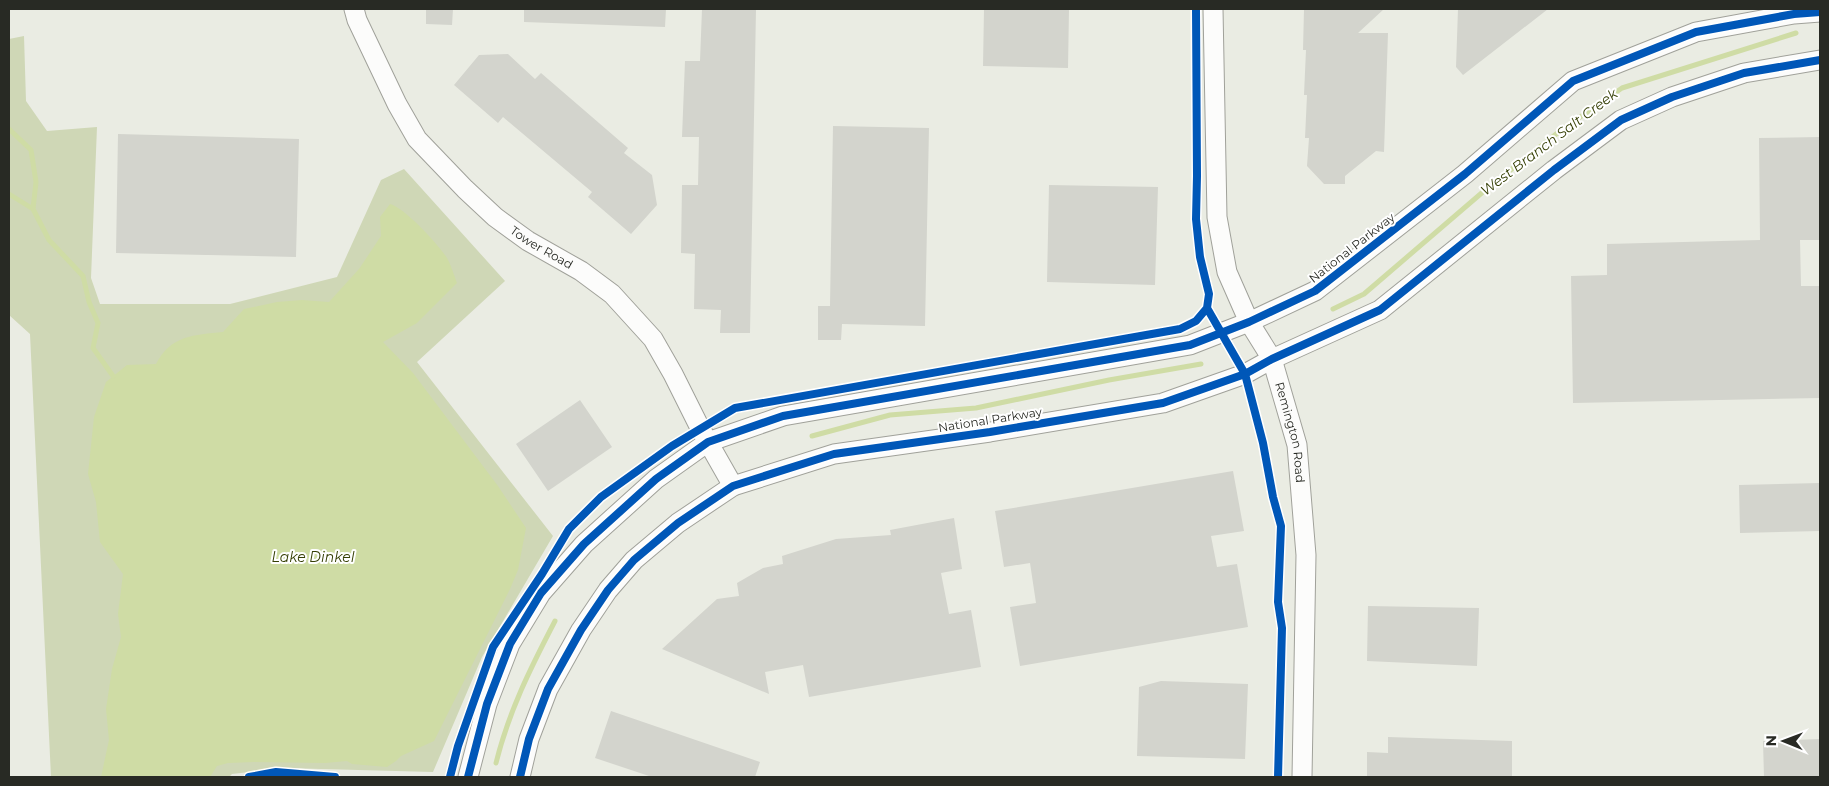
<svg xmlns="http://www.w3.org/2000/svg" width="1829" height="786" viewBox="0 0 1829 786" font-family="Montserrat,sans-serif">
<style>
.green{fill:#cfd7b6}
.water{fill:#cfdca5}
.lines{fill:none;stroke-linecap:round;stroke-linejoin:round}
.stream{stroke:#cfdca5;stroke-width:5}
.building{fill:#d3d4cd}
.minor-casing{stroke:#a0a19a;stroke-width:21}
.minor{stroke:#fcfcfb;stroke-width:19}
.cycleway-casing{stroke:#fff;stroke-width:11}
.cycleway{stroke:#0057b8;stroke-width:8}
.labels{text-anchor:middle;stroke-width:4;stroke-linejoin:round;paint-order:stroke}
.street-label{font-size:12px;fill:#282a24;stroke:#fff}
.water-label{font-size:14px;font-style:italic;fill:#353f04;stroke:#fff}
</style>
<rect width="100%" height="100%" fill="#eaece3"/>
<path class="green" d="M 24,36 L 26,101 L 47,131 L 97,127 L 91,278 L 100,304 L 230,304 L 337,277 L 381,180 L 404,169 L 505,281 L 417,362 L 553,536 L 482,657 L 433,772 L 284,768 L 232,774 L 229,777 L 51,777 L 30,334 L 9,315 L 9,39 Z"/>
<path class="water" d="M 390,204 C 405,208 438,244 447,258 C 451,265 454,275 457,283 L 417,323 L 383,342 L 413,373 L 498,486 L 526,528 L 518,570 L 510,589 L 434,741 L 401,756 L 396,761 L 387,767 L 352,764 L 347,761 L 325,763 L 254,762 L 228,763 L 217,766 L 210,777 L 101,777 L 109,740 L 106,709 L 112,669 L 121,637 L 118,614 L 123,574 L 100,542 L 96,502 L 88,474 L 94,417 L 106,382 L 127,365 L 156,364 C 171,335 194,335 223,332 L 244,309 L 277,302 L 302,300 L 329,302 L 359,269 L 381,236 L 380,217 Z"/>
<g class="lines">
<path class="stream" d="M 9,129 L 31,150 L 36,182 L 33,209
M 9,194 L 33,209 L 49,240 L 83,276 L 89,302 L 98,323 L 93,348 L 113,376
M 1333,309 L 1364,294 L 1484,191 L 1560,131 L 1622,88 L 1796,33
M 812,436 L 890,415 L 976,408 L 1109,380 L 1201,364
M 496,763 C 509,711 530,669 555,621"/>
</g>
<path class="building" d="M 426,9 L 453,9 L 452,25 L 426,24 Z
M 524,9 L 666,9 L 665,27 L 524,22 Z
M 702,9 L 756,9 L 750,333 L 720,333 L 721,310 L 694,309 L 695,254 L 681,253 L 682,185 L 698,185 L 699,137 L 682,137 L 685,61 L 700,61 Z
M 984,9 L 1069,9 L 1068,68 L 983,66 Z
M 1304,9 L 1384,9 L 1358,33 L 1388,33 L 1384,152 L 1376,151 L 1345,176 L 1345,184 L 1324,184 L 1307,166 L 1309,138 L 1305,138 L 1307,95 L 1304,95 L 1306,50 L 1303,50 Z
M 1458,9 L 1548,9 L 1463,75 L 1456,67 Z
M 508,54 L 535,79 L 541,73 L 628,148 L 624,153 L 652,175 L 657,205 L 631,234 L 588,197 L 592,192 L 503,117 L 498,123 L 454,85 L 479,55 Z
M 833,126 L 929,128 L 925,326 L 842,324 L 841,340 L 818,340 L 818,306 L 830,306 Z
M 118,134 L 299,139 L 296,257 L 116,253 Z
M 1820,137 L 1820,240 L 1800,240 L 1801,286 L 1820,286 L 1820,398 L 1573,403 L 1571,276 L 1607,275 L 1607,244 L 1760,240 L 1759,138 Z
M 1049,185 L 1158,187 L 1155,285 L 1047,282 Z
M 580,400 L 612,447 L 548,491 L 516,444 Z
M 1233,471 L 1244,531 L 1211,536 L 1217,567 L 1237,564 L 1248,627 L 1020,666 L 1010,607 L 1036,603 L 1030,563 L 1004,567 L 995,511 Z
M 1820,483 L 1820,531 L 1740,533 L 1739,485 Z
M 954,518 L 962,569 L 941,573 L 949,614 L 971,610 L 981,667 L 809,697 L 803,665 L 765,672 L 769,694 L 662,649 L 717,599 L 739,596 L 737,583 L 763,568 L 783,564 L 782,556 L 836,539 L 891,535 L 890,530 Z
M 1368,606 L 1479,608 L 1477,666 L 1367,661 Z
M 1161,681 L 1248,684 L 1245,759 L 1137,756 L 1139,687 Z
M 611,711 L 760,762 L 755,777 L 652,777 L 595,758 Z
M 1388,737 L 1512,741 L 1512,777 L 1367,777 L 1367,752 L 1388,753 Z
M 1820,739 L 1820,777 L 1764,777 L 1763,741 Z"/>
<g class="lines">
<g class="minor-casing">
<g id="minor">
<path id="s1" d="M 354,9 L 357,20 L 397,104 L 417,139 L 465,189 L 495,217 L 528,241 L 581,271 L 612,294 L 653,339 L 673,374 L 700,428 L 733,486"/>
<path id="s2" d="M 1213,9 L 1217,217 L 1227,272 L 1249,322 L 1272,359 L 1297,445 L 1306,555 L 1302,777"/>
<path d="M 468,777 L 487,704 L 510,644 L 541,593 L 584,544 L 656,479 L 708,442 L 783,416 L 1190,345 L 1249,322 L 1315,291 L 1465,174 L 1573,81 L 1696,32 L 1794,14 L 1820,12"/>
<path d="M 520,777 L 529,739 L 548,689 L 581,630 L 608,590 L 634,560 L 678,523 L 733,486 L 834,454 L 990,432 L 1163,403 L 1245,374 L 1272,359 L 1380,310 L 1554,170 L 1621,120 L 1672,97 L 1744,73 L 1820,60"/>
</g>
</g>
<use href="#minor" class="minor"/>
<g class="cycleway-casing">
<path id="cycleway" d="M 1207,308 L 1245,374 L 1263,443 L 1273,497 L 1281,526 L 1278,602 L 1282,628 L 1278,777
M 249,777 L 276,772 L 335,777
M 450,777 L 458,746 L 493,647 L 542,574 L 569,529 L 601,497 L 672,446 L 735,408 L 1180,329 L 1196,321 L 1207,308 L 1209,294 L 1200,257 L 1196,219 L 1197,176 L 1196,9
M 468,777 L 487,704 L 510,644 L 541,593 L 584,544 L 656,479 L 708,442 L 783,416 L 1190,345 L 1249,322 L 1315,291 L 1465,174 L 1573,81 L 1696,32 L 1794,14 L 1820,12
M 520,777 L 529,739 L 548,689 L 581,630 L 608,590 L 634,560 L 678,523 L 733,486 L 834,454 L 990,432 L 1163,403 L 1245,374 L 1272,359 L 1380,310 L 1554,170 L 1621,120 L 1672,97 L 1744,73 L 1820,60"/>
</g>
<use href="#cycleway" class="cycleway"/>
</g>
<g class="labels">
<g class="street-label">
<text dy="4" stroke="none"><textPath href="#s1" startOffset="311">Tower Road</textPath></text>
<text transform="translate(1352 248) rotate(-38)" y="4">National Parkway</text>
<text transform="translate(990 420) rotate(-9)" y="4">National Parkway</text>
<text dy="4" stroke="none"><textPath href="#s2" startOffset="438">Remington Road</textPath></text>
</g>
<g class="water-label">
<text transform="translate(1549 142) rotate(-37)" y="5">West Branch Salt Creek</text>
<text x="313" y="562">Lake Dinkel</text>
</g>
</g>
<rect width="1829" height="786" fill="none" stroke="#282a24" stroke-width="20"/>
<g transform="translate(1784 741) rotate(271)" stroke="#ffffff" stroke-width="4" paint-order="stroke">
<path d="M0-4L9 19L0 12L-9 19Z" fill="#282a24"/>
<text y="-8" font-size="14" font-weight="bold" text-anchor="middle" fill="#282a24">N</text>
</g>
</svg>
